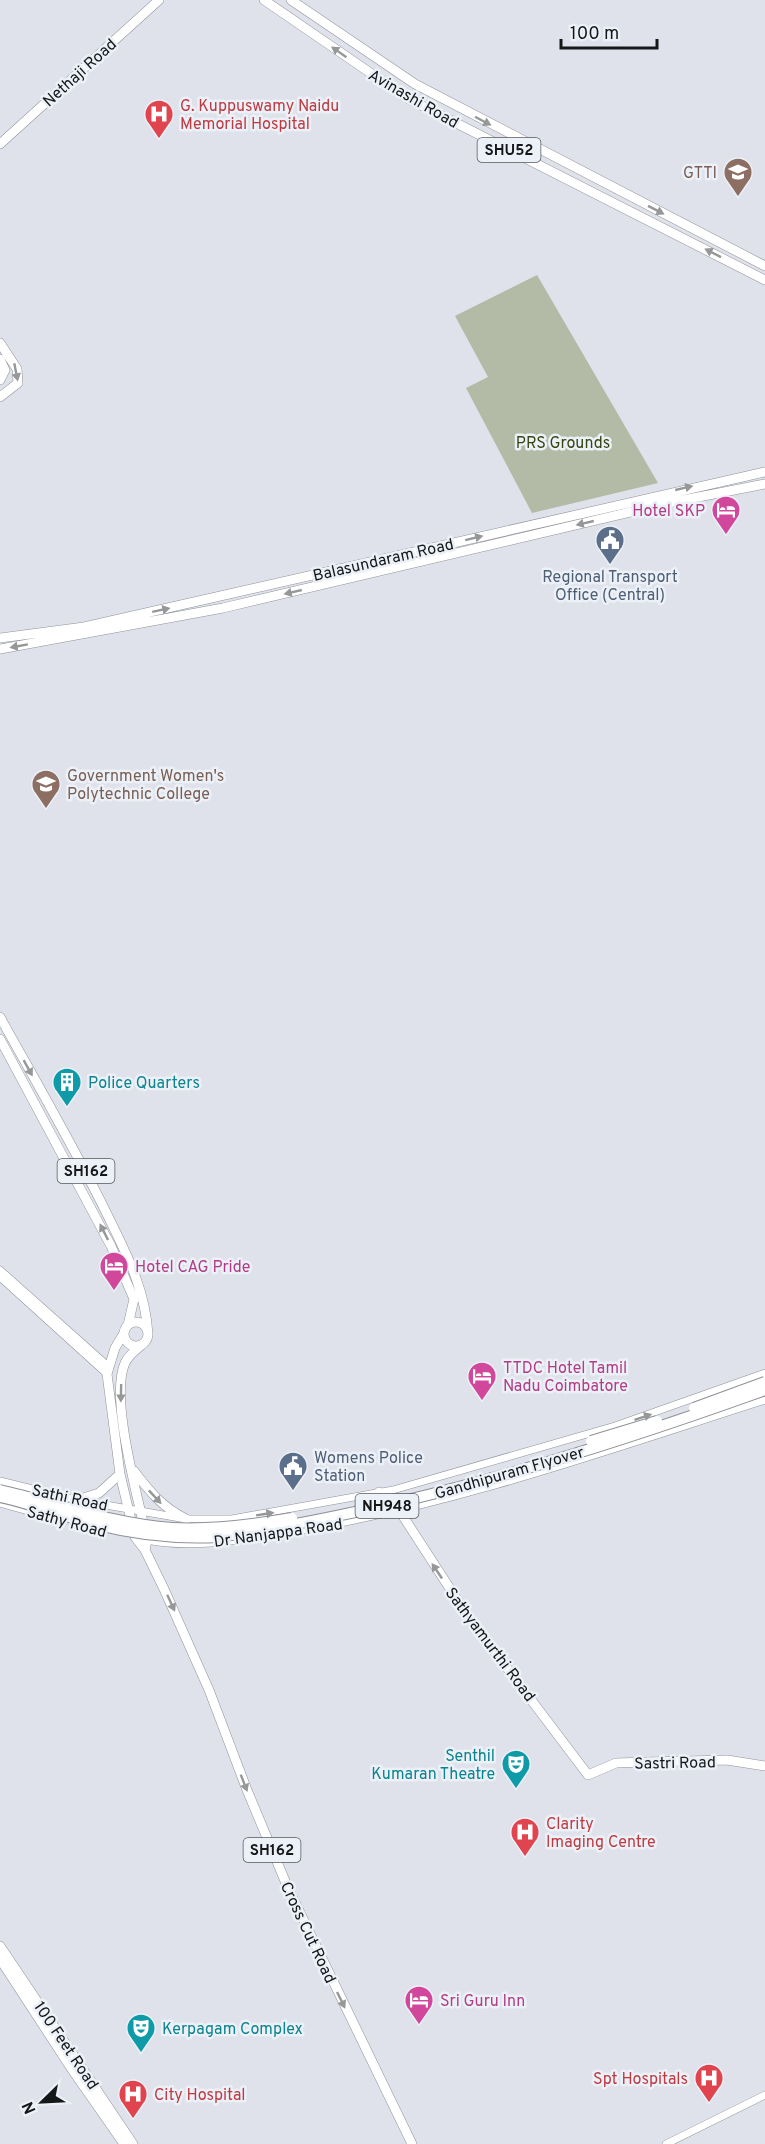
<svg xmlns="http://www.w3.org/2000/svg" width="765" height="2144" viewBox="0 0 765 2144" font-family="Overpass,sans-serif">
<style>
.green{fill:#b3baa6}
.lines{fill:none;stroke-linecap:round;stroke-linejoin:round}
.minor-casing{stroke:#8e9298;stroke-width:8}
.major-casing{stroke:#8e9298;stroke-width:10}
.minor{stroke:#fff;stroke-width:7}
.major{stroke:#fff;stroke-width:9}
.highway-bridge-casing{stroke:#8e9298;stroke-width:12;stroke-linecap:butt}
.highway-bridge{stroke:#fff;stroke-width:10}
.oneway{fill:#969798}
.labels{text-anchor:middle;stroke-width:5;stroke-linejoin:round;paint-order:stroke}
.shield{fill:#ecf0f7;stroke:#56585c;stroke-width:1.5}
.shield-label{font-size:15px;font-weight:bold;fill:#151719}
.street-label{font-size:16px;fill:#151719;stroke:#ecf0f7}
.health-label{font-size:16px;fill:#be3a42;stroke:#ecf0f7;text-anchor:start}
.education-label{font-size:16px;fill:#785e54;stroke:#ecf0f7;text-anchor:end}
.park-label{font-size:16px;fill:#374512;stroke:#ecf0f7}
.hotel-label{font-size:16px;fill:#b23c85;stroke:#ecf0f7;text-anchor:start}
.service-label{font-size:16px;fill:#4e5e75;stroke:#ecf0f7}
.culture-label{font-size:16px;fill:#0d838f;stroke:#ecf0f7;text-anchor:start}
</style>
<rect width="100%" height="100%" fill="#dfe2ea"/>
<path class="green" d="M 537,275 L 658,483 L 532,513 L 466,388 L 488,377 L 455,316 Z"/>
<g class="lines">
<g class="minor-casing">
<path id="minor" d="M 0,1270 L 108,1366
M 0,1277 L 107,1374
M 0,1481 L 77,1500 L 186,1519 L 232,1519 L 393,1490 L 615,1426 L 765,1373
M 0,1503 L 64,1521
M 142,1539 C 191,1550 243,1540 292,1532 C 454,1505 609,1450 765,1400
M 666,2144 L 765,2095"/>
</g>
<g class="major-casing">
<path id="major" d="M 264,0 L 407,98 L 765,280
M 291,0 L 415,84 L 765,266
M 0,144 L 159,0
M 0,343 L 17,369 L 18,383 L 0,397
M 0,359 L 5,370 L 0,380
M 0,638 L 84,627 L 765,472
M 0,649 L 223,608 L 673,502 L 765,484
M 0,1017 C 35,1080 71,1142 103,1206 C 123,1247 146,1288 148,1335
M 0,1039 L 111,1246 L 134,1299 L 128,1325
M124 1334a12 12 0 1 1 24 0a12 12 0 1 1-24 0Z
M 124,1333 L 115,1348 L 107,1374 L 120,1474 L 135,1537 L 145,1550 L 164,1589 L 209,1690 L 247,1790 L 288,1888 L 412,2144
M 144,1343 C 137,1349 129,1354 125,1363 C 109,1398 139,1500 147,1540 L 145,1550
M 134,1471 C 150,1492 162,1507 186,1519
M 379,1492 L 399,1510 L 467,1615 L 588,1775 L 616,1763 L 647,1762 L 727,1760 L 765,1766
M 77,1500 L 99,1493 L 120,1474
M 0,1946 L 133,2144
M 0,1959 L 73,2071 L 124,2144"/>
</g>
<use href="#minor" class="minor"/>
<use href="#major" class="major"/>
<g class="highway-bridge-casing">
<path id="highway-bridge" d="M 694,1408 L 765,1382
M 591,1441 L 657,1421
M 0,1490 C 57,1503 113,1524 172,1528 C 212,1530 252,1525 292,1518
M 0,1497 C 33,1504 65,1517 98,1525 C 137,1535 178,1539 218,1537 C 405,1510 587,1454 765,1390"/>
</g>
<use href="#highway-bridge" class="highway-bridge"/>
</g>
<defs><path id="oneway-solid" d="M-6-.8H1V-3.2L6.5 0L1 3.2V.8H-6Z" transform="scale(1.5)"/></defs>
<g class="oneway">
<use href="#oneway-solid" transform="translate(339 52) rotate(-145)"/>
<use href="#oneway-solid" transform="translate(483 121) rotate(28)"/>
<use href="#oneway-solid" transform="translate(656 210) rotate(27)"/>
<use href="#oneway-solid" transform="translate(713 253) rotate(-153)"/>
<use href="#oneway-solid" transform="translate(16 372) rotate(79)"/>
<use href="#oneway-solid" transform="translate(684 488) rotate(-13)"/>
<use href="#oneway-solid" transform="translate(585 523) rotate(167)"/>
<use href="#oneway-solid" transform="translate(474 538) rotate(-14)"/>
<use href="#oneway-solid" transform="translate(293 592) rotate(167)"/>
<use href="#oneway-solid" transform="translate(161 610) rotate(-12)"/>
<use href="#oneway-solid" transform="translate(19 646) rotate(170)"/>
<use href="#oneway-solid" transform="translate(28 1068) rotate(61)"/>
<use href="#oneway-solid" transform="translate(104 1232) rotate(-117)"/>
<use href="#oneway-solid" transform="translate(121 1393) rotate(91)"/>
<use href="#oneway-solid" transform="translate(643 1417) rotate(-18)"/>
<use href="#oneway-solid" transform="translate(155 1497) rotate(47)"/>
<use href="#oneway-solid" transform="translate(265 1514) rotate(-9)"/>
<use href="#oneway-solid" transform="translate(437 1571) rotate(-124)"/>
<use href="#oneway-solid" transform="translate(171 1603) rotate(65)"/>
<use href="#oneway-solid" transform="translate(244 1783) rotate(69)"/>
<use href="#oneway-solid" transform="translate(341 2000) rotate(64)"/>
</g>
<defs>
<g id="hospital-pin" transform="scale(1.5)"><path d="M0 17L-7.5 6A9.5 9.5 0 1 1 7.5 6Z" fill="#e0444e" stroke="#ecf0f7"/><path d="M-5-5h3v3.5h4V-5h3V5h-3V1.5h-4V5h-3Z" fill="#fff"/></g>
<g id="university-pin" transform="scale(1.5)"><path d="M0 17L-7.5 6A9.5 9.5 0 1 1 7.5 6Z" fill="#8d6e63" stroke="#ecf0f7"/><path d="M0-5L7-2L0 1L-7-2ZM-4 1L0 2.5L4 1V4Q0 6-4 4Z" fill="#fff"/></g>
<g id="hotel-pin" transform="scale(1.5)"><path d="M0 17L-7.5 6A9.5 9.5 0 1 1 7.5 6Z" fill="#d1479c" stroke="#ecf0f7"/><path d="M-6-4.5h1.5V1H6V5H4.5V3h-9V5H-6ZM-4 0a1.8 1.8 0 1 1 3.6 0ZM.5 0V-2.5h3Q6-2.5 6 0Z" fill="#fff"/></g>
<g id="civic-pin" transform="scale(1.5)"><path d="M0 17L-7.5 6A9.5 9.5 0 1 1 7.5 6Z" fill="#5c6f8a" stroke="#ecf0f7"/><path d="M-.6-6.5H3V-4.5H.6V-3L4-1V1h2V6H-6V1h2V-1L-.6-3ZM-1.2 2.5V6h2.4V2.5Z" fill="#fff"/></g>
<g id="building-pin" transform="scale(1.5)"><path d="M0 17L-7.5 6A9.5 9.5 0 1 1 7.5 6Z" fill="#0f9aa8" stroke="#ecf0f7"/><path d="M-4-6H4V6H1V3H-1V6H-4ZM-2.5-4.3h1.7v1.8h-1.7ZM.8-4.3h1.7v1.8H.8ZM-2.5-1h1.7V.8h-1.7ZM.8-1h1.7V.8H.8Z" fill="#fff"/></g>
<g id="theatre-pin" transform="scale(1.5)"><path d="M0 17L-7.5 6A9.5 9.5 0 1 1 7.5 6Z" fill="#0f9aa8" stroke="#ecf0f7"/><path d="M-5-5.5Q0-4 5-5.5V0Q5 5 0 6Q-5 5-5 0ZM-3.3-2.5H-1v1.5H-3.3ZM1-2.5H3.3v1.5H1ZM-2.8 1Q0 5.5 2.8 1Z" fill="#fff"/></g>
</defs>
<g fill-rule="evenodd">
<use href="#hospital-pin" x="159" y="114"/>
<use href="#university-pin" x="738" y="172"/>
<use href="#hotel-pin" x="726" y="510"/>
<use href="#civic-pin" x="610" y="540"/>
<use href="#university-pin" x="46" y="784"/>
<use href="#building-pin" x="67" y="1082"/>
<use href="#hotel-pin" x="114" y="1266"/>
<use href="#hotel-pin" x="482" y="1376"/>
<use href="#civic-pin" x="293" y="1466"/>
<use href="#theatre-pin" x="516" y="1764"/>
<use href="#hospital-pin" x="525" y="1832"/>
<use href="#hotel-pin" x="419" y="2000"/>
<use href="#theatre-pin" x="141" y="2028"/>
<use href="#hospital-pin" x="709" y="2078"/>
<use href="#hospital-pin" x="133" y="2094"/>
</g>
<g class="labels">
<g class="shield">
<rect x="477.5" y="138" width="63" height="24" rx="4.5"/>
<rect x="57.5" y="1159" width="57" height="24" rx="4.5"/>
<rect x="355.5" y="1494" width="63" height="24" rx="4.5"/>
<rect x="243.5" y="1838" width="57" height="24" rx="4.5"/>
</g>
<g class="shield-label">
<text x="509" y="155">SHU52</text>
<text x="86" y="1176">SH162</text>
<text x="387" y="1511">NH948</text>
<text x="272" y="1855">SH162</text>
</g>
<g class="street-label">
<text transform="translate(79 72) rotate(-42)" y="6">Nethaji Road</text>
<text transform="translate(414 98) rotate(30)" y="6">Avinashi Road</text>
<text transform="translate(383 559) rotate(-13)" y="6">Balasundaram Road</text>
<text transform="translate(509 1472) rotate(-16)" y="6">Gandhipuram Flyover</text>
<text transform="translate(70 1497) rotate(12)" y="6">Sathi Road</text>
<text transform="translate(67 1521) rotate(15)" y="6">Sathy Road</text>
<text transform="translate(278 1532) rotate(-8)" y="6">Dr Nanjappa Road</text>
<text transform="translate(491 1644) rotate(53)" y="6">Sathyamurthi Road</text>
<text transform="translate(675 1762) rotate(-1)" y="6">Sastri Road</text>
<text transform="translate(309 1932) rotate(65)" y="6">Cross Cut Road</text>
<text transform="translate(67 2045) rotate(56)" y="6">100 Feet Road</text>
</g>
<g class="health-label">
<text x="180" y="111">G. Kuppuswamy Naidu<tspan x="180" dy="18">Memorial Hospital</tspan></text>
<text x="546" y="1829">Clarity<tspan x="546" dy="18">Imaging Centre</tspan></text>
<text x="688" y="2084" text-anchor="end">Spt Hospitals</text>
<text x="154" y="2100">City Hospital</text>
</g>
<g class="education-label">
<text x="717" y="178">GTTI</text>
<text x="67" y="781" text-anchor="start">Government Women's<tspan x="67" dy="18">Polytechnic College</tspan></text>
</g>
<g class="park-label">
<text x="563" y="448">PRS Grounds</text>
</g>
<g class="hotel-label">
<text x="705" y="516" text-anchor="end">Hotel SKP</text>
<text x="135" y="1272">Hotel CAG Pride</text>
<text x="503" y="1373">TTDC Hotel Tamil<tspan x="503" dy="18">Nadu Coimbatore</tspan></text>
<text x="440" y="2006">Sri Guru Inn</text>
</g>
<g class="service-label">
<text x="610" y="582">Regional Transport<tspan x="610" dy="18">Office (Central)</tspan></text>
<text x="314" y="1463" text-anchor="start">Womens Police<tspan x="314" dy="18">Station</tspan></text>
</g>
<g class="culture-label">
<text x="88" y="1088">Police Quarters</text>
<text x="495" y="1761" text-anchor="end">Senthil<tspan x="495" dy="18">Kumaran Theatre</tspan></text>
<text x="162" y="2034">Kerpagam Complex</text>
</g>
</g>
<g transform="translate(42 2102) rotate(246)" stroke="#ecf0f7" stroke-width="4.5" paint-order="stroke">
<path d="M0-4.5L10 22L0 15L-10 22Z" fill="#151719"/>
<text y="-9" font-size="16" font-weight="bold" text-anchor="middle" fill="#151719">N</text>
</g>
<path d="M561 39v9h96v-9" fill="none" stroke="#151719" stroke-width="3"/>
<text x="570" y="39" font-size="18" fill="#151719" stroke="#ecf0f7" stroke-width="4.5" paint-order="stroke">100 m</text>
</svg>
